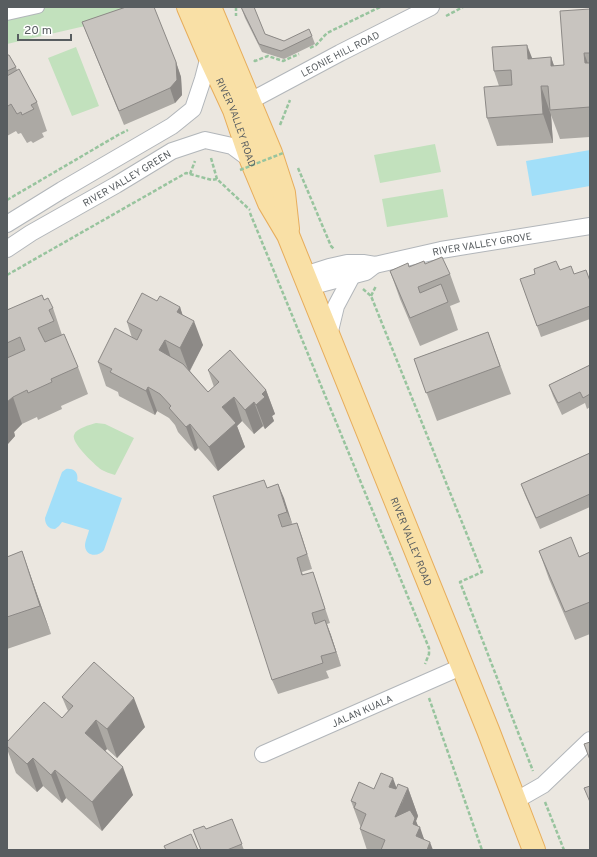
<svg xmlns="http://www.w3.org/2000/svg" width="597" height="857" viewBox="0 0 597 857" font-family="Overpass,sans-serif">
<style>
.green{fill:#c2e1bd}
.water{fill:#a2dff9}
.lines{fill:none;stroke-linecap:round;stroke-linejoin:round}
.pedestrian-casing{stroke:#b2b6ba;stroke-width:14}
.minor-casing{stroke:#b2b6ba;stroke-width:18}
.primary-casing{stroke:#e7ad5c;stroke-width:24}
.path{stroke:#98c49e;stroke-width:2.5;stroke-dasharray:4 2;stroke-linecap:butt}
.pedestrian{stroke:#fff;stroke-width:12}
.minor{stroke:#fff;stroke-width:16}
.primary{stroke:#f9e0a6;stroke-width:22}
.path-bridge{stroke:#98c49e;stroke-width:2.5;stroke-dasharray:4 2;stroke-linecap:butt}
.wall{fill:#aca9a4}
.shaded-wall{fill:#8c8986}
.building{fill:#c8c4bf;stroke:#8c8986}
.labels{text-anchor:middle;stroke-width:4;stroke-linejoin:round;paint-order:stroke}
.street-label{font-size:10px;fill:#585d60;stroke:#fff}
</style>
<rect width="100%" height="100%" fill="#ebe7e0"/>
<path class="green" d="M 7,7 L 143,7 L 85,26 L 7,44 Z
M 76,47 L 99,106 L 72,116 L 48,58 Z
M 435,144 L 441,172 L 380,183 L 374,155 Z
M 443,189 L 448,217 L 387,227 L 382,199 Z
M 96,423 L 105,424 L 134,438 L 115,475 C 109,473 102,471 98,467 C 92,462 71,442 74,435 C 76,428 90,425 96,423 Z"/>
<path class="water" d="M 590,150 L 590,186 L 532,196 L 526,161 Z
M 66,469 C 74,468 79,473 77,481 L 122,498 L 104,550 C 99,557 86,557 85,546 C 85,541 88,535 89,530 L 62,522 L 59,526 L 55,529 C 48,529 45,524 45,518 L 62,472 Z"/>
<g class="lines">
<g class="pedestrian-casing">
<path id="pedestrian" d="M 7,14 L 38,7"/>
</g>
<g class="minor-casing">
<g id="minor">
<path id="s1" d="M 241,106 L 340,53 L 431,7"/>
<path d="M 7,224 L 62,190 L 172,126 L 193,109 L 203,79 L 209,56"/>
<path id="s2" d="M 7,249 L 31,233 L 116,185 L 172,151 L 205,140 L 232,146 L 251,160"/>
<path id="s3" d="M 304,275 L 329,267 L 347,263 L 363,263 L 375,265 L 441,250 L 590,226"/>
<path d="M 309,287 L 366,272 L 375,265"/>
<path d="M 329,335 L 336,306 L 352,276"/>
<path id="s4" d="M 263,754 L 461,667"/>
<path d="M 515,801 L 543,785 L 590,740"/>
</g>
</g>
<g class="primary-casing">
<g id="primary">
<path id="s5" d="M 188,7 L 209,56 L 234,110 L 251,160 L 269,203 L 288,235 L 488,730 L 534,850"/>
<path d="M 210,7 L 271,153 L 284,193 L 288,229"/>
</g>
</g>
<path class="path" d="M 236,7 L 236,16
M 446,16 L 463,7
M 310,48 L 316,45 L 327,33 L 380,7
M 254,60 L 255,61 L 268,56 L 283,61 L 299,54
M 280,125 L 290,100
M 211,158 L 217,179
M 298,168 L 331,246 L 334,249
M 190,174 L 195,161
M 7,200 L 118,135 L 128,130
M 250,213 L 429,648 L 429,654 L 425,664
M 7,275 L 186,173 L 212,180 L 217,179 L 250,210
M 363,289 L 371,296 L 482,572 L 460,582 L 533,771
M 371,296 L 376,286
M 429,698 L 482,850
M 545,802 L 564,850"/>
<use href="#pedestrian" class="pedestrian"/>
<use href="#minor" class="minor"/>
<use href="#primary" class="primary"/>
<path class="path-bridge" d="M 240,170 L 283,153"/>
</g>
<path class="wall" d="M 241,7 L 265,34 L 284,41 L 312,36 L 315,44 L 284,59 L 262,52 L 245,18 Z
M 590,9 L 590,137 L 560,139 L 551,115 L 553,143 L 497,146 L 487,118 L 499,86 L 494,71 L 532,59 L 551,57 L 554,66 L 564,65 Z
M 82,22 L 176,62 L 181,77 L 182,95 L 175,103 L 124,125 L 88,37 Z
M 7,54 L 16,67 L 17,70 L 37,102 L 47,131 L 42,133 L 44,137 L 33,143 L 31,141 L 27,143 L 21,133 L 18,134 L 16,131 L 7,136 Z
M 425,264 L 450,274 L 460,302 L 450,306 L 458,330 L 420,346 L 400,299 L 390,271 Z
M 560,270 L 574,274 L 590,281 L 590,319 L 541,337 L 520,279 Z
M 44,300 L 53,308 L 62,335 L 78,367 L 88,394 L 61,406 L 62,409 L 38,420 L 37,417 L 22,424 L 14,432 L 15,436 L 7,445 L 8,358 L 7,355 L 7,310 Z
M 180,307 L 182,315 L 203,345 L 190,371 L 208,392 L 214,387 L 208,370 L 266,390 L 275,414 L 272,416 L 274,421 L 265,429 L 263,426 L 254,434 L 242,421 L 237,426 L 245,447 L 218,471 L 198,448 L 195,451 L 178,432 L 175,425 L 169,418 L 157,411 L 155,415 L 119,396 L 118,392 L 106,386 L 98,362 L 132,338 L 127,322 Z
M 488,332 L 511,394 L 437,421 L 414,359 Z
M 590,365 L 590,407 L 587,409 L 585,403 L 562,415 L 553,396 L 549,385 Z
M 590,453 L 590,507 L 540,529 L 525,495 L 521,484 Z
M 278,484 L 292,524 L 297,523 L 312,569 L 302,572 L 303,575 L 313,572 L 330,623 L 327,624 L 341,666 L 326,671 L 329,678 L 278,694 L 272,680 L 267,488 Z
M 22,551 L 51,634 L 7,649 L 7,557 Z
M 539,551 L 579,557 L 590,552 L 590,634 L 575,640 L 549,579 Z
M 62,697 L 145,727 L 117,758 L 107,749 L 105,751 L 133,795 L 102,831 L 66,798 L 62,803 L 43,786 L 37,792 L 16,773 L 7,749 L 7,742 L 62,718 L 68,711 Z
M 396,788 L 408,788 L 418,816 L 416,821 L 418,826 L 424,839 L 433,850 L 367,850 L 360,829 L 361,828 L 351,801 L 374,789 Z
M 232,819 L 244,850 L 201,850 Z"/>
<path class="shaded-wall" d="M 527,45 L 538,73 L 528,59 Z
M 584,53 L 590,69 L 585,63 Z
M 551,57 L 561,86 L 551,66 Z
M 176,62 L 181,77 L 182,95 L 175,103 L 170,88 Z
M 541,86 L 551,115 L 553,143 L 543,114 Z
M 180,307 L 188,331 L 177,312 Z
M 194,321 L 203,345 L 189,372 L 180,348 Z
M 165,340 L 173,364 L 159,350 Z
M 148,387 L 157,411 L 155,415 L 146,391 Z
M 266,390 L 275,414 L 272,416 L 274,421 L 265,429 L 256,405 L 262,394 Z
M 13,397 L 22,424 L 14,432 L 15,436 L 7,445 L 7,402 Z
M 234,397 L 242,421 L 237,426 L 245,447 L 218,471 L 209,447 L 222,407 Z
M 254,402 L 263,426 L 254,434 L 245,410 Z
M 190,424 L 198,448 L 195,451 L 186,427 Z
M 278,484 L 284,498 L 293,526 L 287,512 Z
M 297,523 L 302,537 L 312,569 L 307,554 Z
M 22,551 L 32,580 L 51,634 L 40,606 Z
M 325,620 L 331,635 L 341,666 L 336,652 Z
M 134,698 L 145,727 L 117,758 L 107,729 Z
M 96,720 L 107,749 L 95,761 L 85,733 Z
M 33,758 L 43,786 L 37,792 L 27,764 Z
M 123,767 L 133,795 L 102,831 L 92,802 Z
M 55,770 L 66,798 L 62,803 L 51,775 Z
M 393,778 L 402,803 L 408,788 L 418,816 L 416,821 L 419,829 L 420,827 L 427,848 L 430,842 L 433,850 L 421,850 L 416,836 L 395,817 L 389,787 Z"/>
<path class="building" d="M 126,7 L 154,7 L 176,62 L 177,80 L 170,88 L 119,111 L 82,22 Z
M 241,7 L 254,7 L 265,34 L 284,41 L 309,29 L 312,36 L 281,51 L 259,44 Z
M 590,9 L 590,53 L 584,53 L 585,63 L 590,63 L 590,107 L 550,110 L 548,86 L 541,86 L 543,114 L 487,118 L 484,87 L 512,85 L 511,70 L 494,71 L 492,47 L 527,45 L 528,59 L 551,57 L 551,66 L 564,65 L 560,11 Z
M 7,54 L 8,55 L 9,55 L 16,67 L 7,71 Z
M 19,69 L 37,102 L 31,105 L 34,109 L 22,115 L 21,112 L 17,114 L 11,104 L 8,106 L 7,105 L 7,76 Z
M 442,257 L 450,274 L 418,287 L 420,293 L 441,284 L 448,302 L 410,318 L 390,271 L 408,263 L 409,267 L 424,261 L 425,264 Z
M 556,261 L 560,270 L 571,266 L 574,274 L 586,270 L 590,281 L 590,306 L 537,326 L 520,279 L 535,274 L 534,269 Z
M 142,293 L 157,301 L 160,296 L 180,307 L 177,312 L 194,321 L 180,348 L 165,340 L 159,350 L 183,364 L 208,392 L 219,382 L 208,370 L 230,350 L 266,390 L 262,394 L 265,397 L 256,405 L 254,402 L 245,410 L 234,397 L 222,407 L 236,423 L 209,447 L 190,424 L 186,427 L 169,408 L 171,406 L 160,394 L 148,387 L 146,391 L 110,372 L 112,369 L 98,362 L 115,328 L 137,340 L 142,330 L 127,322 Z
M 42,295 L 44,300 L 48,298 L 53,308 L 49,310 L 54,321 L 38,328 L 45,342 L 64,334 L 78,367 L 51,379 L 52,382 L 28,393 L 27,390 L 13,397 L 7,402 L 7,358 L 25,350 L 20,337 L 7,343 L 7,310 Z
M 488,332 L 500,366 L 426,393 L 414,359 Z
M 590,365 L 590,394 L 583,398 L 580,392 L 558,403 L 549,385 Z
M 590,453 L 590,494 L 536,518 L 521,484 Z
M 264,480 L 267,488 L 278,484 L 287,512 L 278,515 L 282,527 L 297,523 L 307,554 L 297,558 L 302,575 L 313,572 L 325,609 L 312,613 L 315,624 L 325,620 L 336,652 L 321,656 L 323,663 L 272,680 L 213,496 Z
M 571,537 L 579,557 L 590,552 L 590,602 L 565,612 L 539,551 Z
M 22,551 L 40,606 L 7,617 L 7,557 Z
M 94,662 L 134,698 L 107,729 L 96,720 L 85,733 L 123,767 L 92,802 L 55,770 L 51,775 L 33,758 L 27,764 L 7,746 L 7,742 L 44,702 L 62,718 L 73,706 L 62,697 Z
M 590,742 L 590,760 L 584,744 Z
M 381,773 L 393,778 L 389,787 L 396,789 L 398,784 L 408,788 L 395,817 L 410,810 L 415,818 L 413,824 L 420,827 L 416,836 L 430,842 L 427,850 L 381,850 L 385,840 L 360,829 L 366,814 L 354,808 L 356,803 L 351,801 L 359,782 L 374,789 Z
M 590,786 L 590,802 L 584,788 Z
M 232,819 L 242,844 L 227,850 L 201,850 L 193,830 L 204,826 L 206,829 Z
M 191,834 L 198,850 L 165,850 L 166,850 L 164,846 Z"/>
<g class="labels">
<g class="street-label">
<text dy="4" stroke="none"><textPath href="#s1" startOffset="112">LEONIE HILL ROAD</textPath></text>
<text dy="4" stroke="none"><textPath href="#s5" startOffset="125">RIVER VALLEY ROAD</textPath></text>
<text dy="4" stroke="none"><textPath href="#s2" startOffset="139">RIVER VALLEY GREEN</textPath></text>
<text dy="4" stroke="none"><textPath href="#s3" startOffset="182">RIVER VALLEY GROVE</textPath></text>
<text dy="4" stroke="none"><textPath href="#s5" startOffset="580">RIVER VALLEY ROAD</textPath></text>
<text dy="4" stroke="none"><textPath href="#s4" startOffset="108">JALAN KUALA</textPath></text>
</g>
</g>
<rect width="597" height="857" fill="none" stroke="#585d60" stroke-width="16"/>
<path d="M18 34v6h53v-6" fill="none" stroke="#585d60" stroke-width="2"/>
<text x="24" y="34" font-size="12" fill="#585d60" stroke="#ffffff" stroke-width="3" paint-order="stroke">20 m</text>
</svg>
